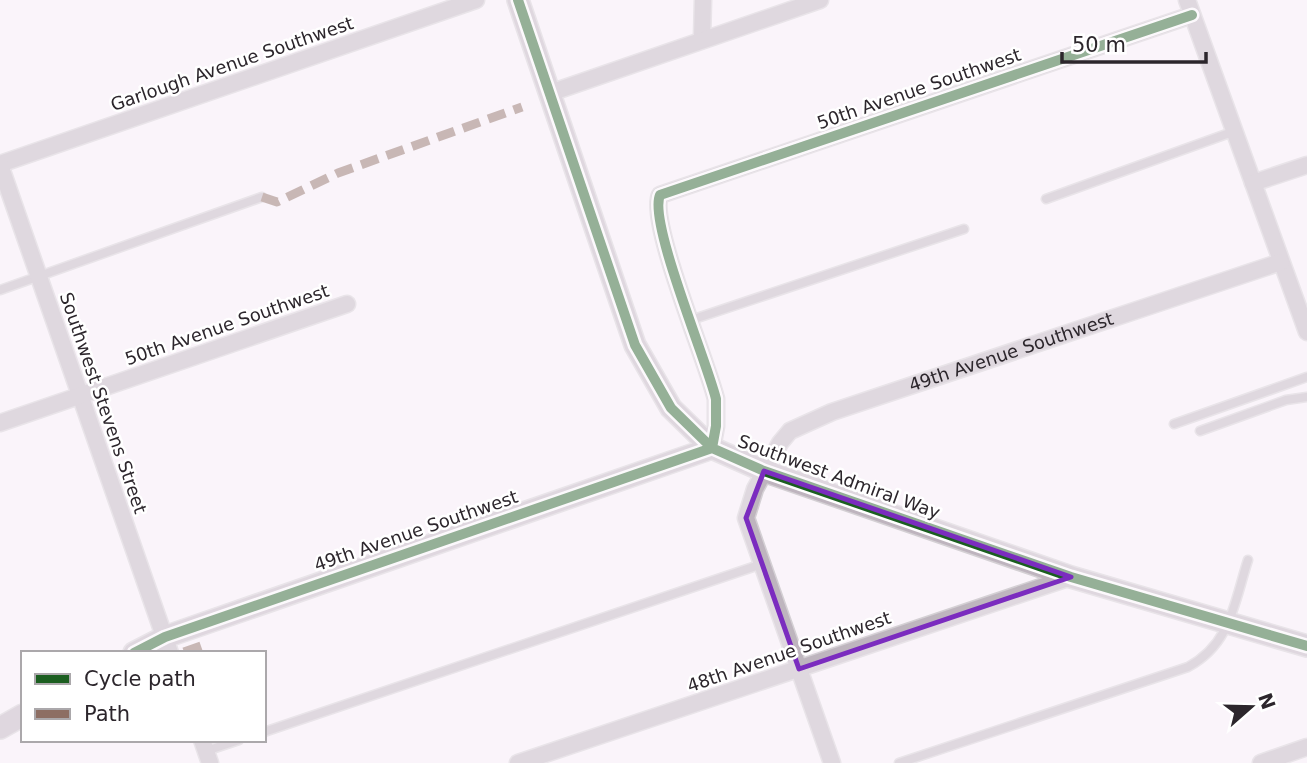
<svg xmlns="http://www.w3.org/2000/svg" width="1307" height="763" viewBox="0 0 1307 763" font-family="'DejaVu Sans',sans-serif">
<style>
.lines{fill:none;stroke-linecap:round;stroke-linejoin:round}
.lane-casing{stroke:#d4d0d4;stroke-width:11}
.street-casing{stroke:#d4d0d4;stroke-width:19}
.secondary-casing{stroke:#d4d0d4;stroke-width:24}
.lane{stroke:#beb5be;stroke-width:8}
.street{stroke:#beb5be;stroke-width:16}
.secondary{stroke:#beb4be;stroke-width:21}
.quiet{stroke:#8d6e63;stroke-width:9;stroke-dasharray:18 9;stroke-linecap:butt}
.cycleway-casing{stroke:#fff;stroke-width:15}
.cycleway{stroke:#1b5e20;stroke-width:10}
.marked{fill:none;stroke:#7b2cbf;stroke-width:5;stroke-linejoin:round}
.labels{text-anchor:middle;stroke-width:5;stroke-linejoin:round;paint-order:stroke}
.street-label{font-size:18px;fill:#2c262c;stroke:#fff}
</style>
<rect width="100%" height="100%" fill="#faf4fa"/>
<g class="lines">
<g class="lane-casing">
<path id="lane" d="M 1046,199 L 1235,131
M 0,290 L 262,197
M 691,320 L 964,229
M 1174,424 L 1307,377
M 1200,431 L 1286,400 L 1307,397
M 264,732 L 762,564
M 206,751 L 239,740
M 899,763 L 1188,667 C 1231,644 1234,603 1248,560"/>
</g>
<g class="street-casing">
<g id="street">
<path d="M 1187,0 L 1307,332"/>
<path d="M 702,38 L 703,0"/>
<path d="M 550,93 L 820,0"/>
<path d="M 0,164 L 476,0"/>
<path d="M 0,165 L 170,653"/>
<path d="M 1253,183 L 1307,165"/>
<path d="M 0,423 L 347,304"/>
<path d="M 712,448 L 716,426 L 716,399 C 707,361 648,222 660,195 L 1192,15"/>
<path d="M 202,740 L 210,763"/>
<path d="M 518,763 L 1071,577"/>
<path id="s1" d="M 832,763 L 746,518 L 755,489 L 780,443 L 790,431 L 832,412 L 1281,262"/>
<path d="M 1261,763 L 1307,747"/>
</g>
</g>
<g class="secondary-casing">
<path id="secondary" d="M 518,0 L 635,345 L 671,408 L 712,448 L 764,471 L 1071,577 L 1307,646
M 134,653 L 165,637 L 712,448
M 0,728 L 23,715"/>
</g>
<use href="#lane" class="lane"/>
<use href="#street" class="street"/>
<use href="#secondary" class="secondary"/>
<path class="quiet" d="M 262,197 L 277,202 L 338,173 L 522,107
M 184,652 L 201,646"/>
<g class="cycleway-casing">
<path id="cycleway" d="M 518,0 L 635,345 L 671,408 L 712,448 L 764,471 L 1071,577 L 1307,646
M 712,448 L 716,426 L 716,399 C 707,361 648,222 660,195 L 1192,15
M 134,653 L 165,637 L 712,448"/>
</g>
<use href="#cycleway" class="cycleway"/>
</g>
<path d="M0 0H1307V763H0ZM 764,471 L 1071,577 L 799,669 L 746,518 Z" fill="#faf4fa" fill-opacity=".55" fill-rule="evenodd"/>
<path class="marked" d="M 764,471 L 1071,577 L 799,669 L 746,518 Z"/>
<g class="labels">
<g class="street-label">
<text transform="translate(232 64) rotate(-19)" y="6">Garlough Avenue Southwest</text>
<text transform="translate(919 89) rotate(-19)" y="6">50th Avenue Southwest</text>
<text transform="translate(227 325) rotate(-19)" y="6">50th Avenue Southwest</text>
<text dy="6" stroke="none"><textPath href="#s1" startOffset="593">49th Avenue Southwest</textPath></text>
<text transform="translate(103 403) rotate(71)" y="6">Southwest Stevens Street</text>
<text transform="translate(839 477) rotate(20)" y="6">Southwest Admiral Way</text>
<text transform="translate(416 531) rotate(-19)" y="6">49th Avenue Southwest</text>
<text transform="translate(789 652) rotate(-19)" y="6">48th Avenue Southwest</text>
</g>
</g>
<rect x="21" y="651" width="245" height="91" fill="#ffffff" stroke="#aba8ab" stroke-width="2"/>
<rect x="35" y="674" width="35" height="10" fill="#1b5e20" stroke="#aba8ab" stroke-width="2"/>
<text x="84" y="686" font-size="21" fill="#2c262c">Cycle path</text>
<rect x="35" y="709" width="35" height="10" fill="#8d6e63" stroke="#aba8ab" stroke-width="2"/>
<text x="84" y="721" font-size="21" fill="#2c262c">Path</text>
<g transform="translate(1251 707) rotate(70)" stroke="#ffffff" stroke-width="5" paint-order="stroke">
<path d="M0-5L12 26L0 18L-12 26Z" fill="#2c262c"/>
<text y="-10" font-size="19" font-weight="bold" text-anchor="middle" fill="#2c262c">N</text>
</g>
<path d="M1062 52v10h144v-10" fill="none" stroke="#2c262c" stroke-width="3.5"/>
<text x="1072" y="52" font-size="21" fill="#2c262c" stroke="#ffffff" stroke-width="5" paint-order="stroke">50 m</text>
</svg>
